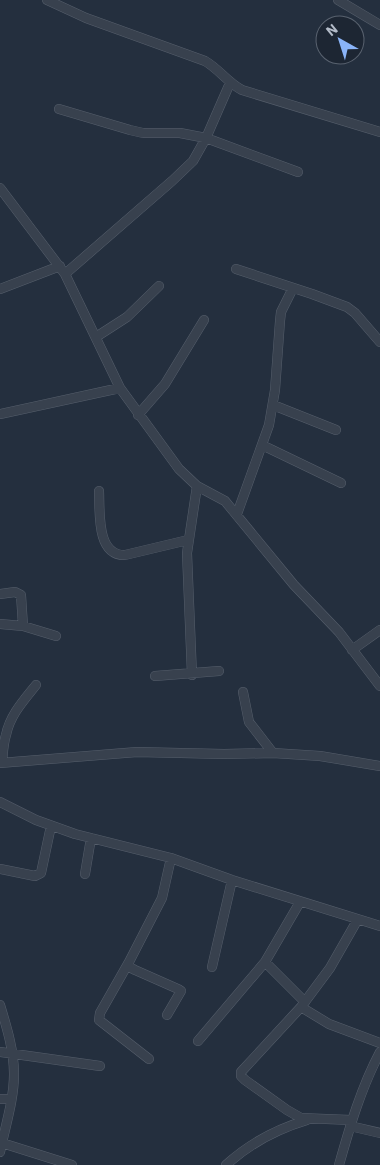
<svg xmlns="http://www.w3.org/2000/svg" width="380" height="1165" viewBox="0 0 380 1165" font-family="'IBM Plex Sans',sans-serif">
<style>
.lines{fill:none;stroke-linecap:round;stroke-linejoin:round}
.minor-casing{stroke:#565f6c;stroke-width:10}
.minor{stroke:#38414e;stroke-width:9}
</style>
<rect width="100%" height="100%" fill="#242f3e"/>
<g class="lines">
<g class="minor-casing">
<path id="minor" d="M 47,0 L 86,18 L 205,61 C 219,69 228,83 242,90 L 380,132
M 338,0 L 380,25
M 59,109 L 130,130 L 143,133 L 180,133 L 206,138 L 298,172
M 0,188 L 65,274 L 120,388 L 179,469 L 197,486 L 225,501 L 294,585 L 339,632 L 380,686
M 236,269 L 312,294 L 347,307 L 355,313 L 380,342
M 65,274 L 172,181 L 193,161 L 206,138 L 230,83
M 0,289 L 60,266
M 96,337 L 127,317 L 159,286
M 273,405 L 336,430
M 0,414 L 120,388
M 138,415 L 165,384 L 204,320
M 262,445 L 341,483
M 99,491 C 100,511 96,556 125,555 L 188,540
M 237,514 L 269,425 L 275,390 L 280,321 L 281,312 L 293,288
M 0,594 L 15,592 L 21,595 L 23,626
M 0,624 L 23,626 L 56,636
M 352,650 L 380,630
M 192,675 L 187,553 L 197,486
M 155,676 L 219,671
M 243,692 L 249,722 L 273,753
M 0,763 L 137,752 L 224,754 L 273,753 L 320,756 L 380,766
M 2,763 C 3,754 3,744 6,735 C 10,715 24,700 36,685
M 0,802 L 36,820 L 75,834 L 171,858 L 232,880 L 380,926
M 0,869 L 35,876 L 41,873 L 51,826
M 85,874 L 91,838
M 129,962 L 100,1013 L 99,1020 L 149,1059
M 265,962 L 305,1002
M 212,967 L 232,880
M 0,1005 C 7,1028 14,1051 14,1074 C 14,1100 5,1127 0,1152
M 301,1007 L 329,1024 L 380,1043
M 167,1015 L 181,991 L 178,989 L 135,970 L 129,967 L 129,962 L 162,898 L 171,858
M 198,1041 L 265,962 L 300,902
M 0,1052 L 100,1066
M 0,1099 L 11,1099
M 351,1120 L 301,1118 L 287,1110 L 245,1080 L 241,1076 L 241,1072 L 301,1007 L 330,968 L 358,919
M 350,1126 L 380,1133
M 2,1143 L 72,1165
M 226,1165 C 250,1143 277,1129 307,1120
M 339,1165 C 350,1126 361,1088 380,1052"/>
</g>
<use href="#minor" class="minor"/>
</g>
<g transform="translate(340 40) rotate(321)"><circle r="24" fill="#1d2633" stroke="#59626f"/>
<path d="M0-4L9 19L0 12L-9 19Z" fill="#8ab4f8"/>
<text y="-8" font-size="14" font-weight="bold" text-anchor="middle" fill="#b4bcc9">N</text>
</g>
</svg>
